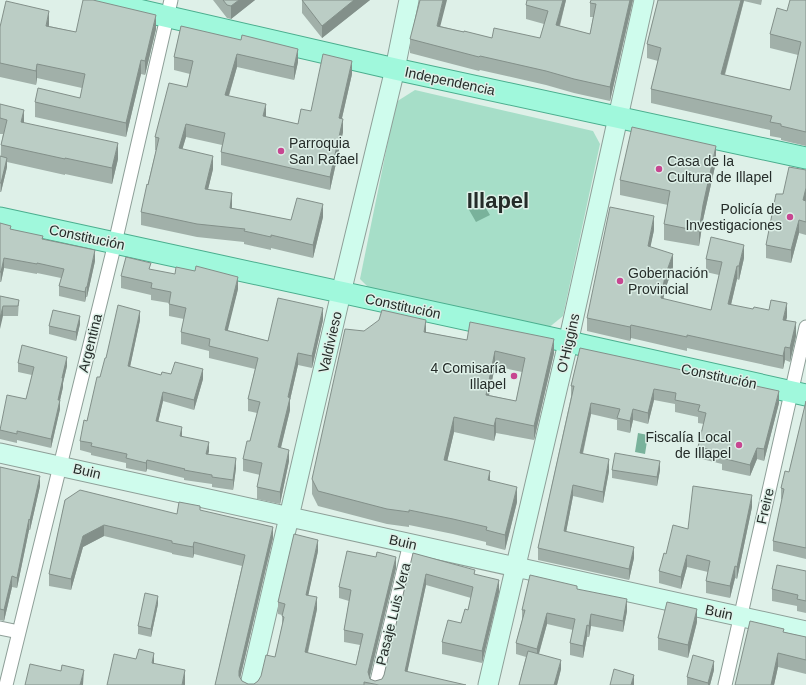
<svg xmlns="http://www.w3.org/2000/svg" width="806" height="685" viewBox="0 0 806 685" font-family="Arial,sans-serif">
<style>
.green{fill:#a6dec8}
.water{fill:#79b29b}
.lines{fill:none;stroke-linecap:round;stroke-linejoin:round}
.street-casing{stroke:#8e9f98;stroke-width:15}
.secondary-casing{stroke:#8e9f98;stroke-width:21}
.primary-casing{stroke:#4bae8e;stroke-width:23}
.street{stroke:#fff;stroke-width:13}
.secondary{stroke:#cffced;stroke-width:19}
.primary{stroke:#a0f8dc;stroke-width:21}
.wall{fill:#a1b0a9;fill-rule:evenodd}
.shaded-wall{fill:#83908a}
.building{fill:#bbcdc5;stroke:#83908a;fill-rule:evenodd}
.poi-dot{fill:#c74691;stroke:#def0e8;stroke-width:1.5}
.labels{text-anchor:middle;stroke-width:3;stroke-linejoin:round;paint-order:stroke}
.street-label{font-size:14px;fill:#252c29;stroke:#def0e8}
.poi-label{font-size:14px;fill:#252c29;stroke:#def0e8;text-anchor:start}
.town-label{font-size:22px;font-weight:bold;fill:#252c29;stroke:#def0e8}
</style>
<rect width="100%" height="100%" fill="#def0e8"/>
<path class="green" d="M 415,90 L 593,131 L 600,144 L 563,316 L 547,329 L 373,292 L 360,279 L 396,102 Z"/>
<path class="water" d="M 481,200 L 490,215 L 476,222 L 468,208 Z
M 638,433 L 648,435 L 645,454 L 635,452 Z"/>
<g class="lines">
<g class="street-casing">
<path id="street" d="M 0,628 L 19,632
M 6,685 L 115,243 L 171,0
M 376,685 L 410,543
M 725,685 L 806,327"/>
</g>
<g class="secondary-casing">
<path id="secondary" d="M 0,453 L 806,631
M 250,685 L 341,293 L 395,69 L 409,0
M 488,685 L 568,343 L 644,0"/>
</g>
<g class="primary-casing">
<path id="primary" d="M 95,0 L 395,69 L 806,158
M 0,218 L 542,336 L 806,395"/>
</g>
<use href="#street" class="street"/>
<use href="#secondary" class="secondary"/>
<use href="#primary" class="primary"/>
</g>
<path class="wall" d="M 213,0 L 255,0 L 231,19 L 227,18 Z
M 302,0 L 370,0 L 322,38 L 302,13 Z
M 566,0 L 560,26 L 590,34 L 593,17 L 590,17 L 590,3 L 633,0 L 610,101 L 574,93 L 546,85 L 480,70 L 479,71 L 410,53 L 410,39 L 440,26 L 464,32 L 492,38 L 540,38 L 544,24 L 526,19 L 526,5 Z
M 658,0 L 762,0 L 761,5 L 744,1 L 725,75 L 790,90 L 798,55 L 770,48 L 770,34 L 787,11 L 806,0 L 806,146 L 781,140 L 781,138 L 770,136 L 770,130 L 651,103 L 651,89 L 658,61 L 647,58 L 647,44 Z
M 49,25 L 49,26 L 76,32 L 156,29 L 145,75 L 141,74 L 126,137 L 35,117 L 35,102 L 80,98 L 82,88 L 37,78 L 36,85 L 0,77 L 0,27 Z
M 181,26 L 298,62 L 294,80 L 237,67 L 229,96 L 266,117 L 298,124 L 311,111 L 352,74 L 342,118 L 343,132 L 330,190 L 221,165 L 221,152 L 222,145 L 186,137 L 182,149 L 213,169 L 208,189 L 232,206 L 232,208 L 291,220 L 323,217 L 313,258 L 271,248 L 271,250 L 244,244 L 244,242 L 197,237 L 141,225 L 141,212 L 156,150 L 155,150 L 155,137 L 187,87 L 190,74 L 174,70 L 174,57 Z
M 0,104 L 24,123 L 118,159 L 112,184 L 65,174 L 65,175 L 7,162 L 7,167 L 1,192 L 0,192 L 1,145 L 3,134 L 0,134 Z
M 716,162 L 703,220 L 699,246 L 664,240 L 664,224 L 668,205 L 620,195 L 620,180 Z
M 806,170 L 806,235 L 799,233 L 791,263 L 766,258 L 766,245 L 783,194 Z
M 0,223 L 11,229 L 43,239 L 95,261 L 87,297 L 86,297 L 85,302 L 59,296 L 59,286 L 61,278 L 37,273 L 37,274 L 4,268 L 1,282 L 0,282 Z
M 654,230 L 650,247 L 673,267 L 665,290 L 663,299 L 711,310 L 719,275 L 706,272 L 706,259 L 744,258 L 739,280 L 737,279 L 731,305 L 787,317 L 786,320 L 796,336 L 790,362 L 785,360 L 783,369 L 687,348 L 687,351 L 631,338 L 630,341 L 587,331 L 587,318 Z
M 151,270 L 238,289 L 227,330 L 268,341 L 323,320 L 312,368 L 298,365 L 290,400 L 290,410 L 281,448 L 289,461 L 280,504 L 257,499 L 257,487 L 260,475 L 243,471 L 243,459 L 250,441 L 257,413 L 248,411 L 248,399 L 255,369 L 209,358 L 209,351 L 181,344 L 181,332 L 184,319 L 169,316 L 169,303 L 151,300 L 151,295 L 121,288 L 121,276 Z
M 0,296 L 19,300 L 18,316 L 3,316 Z
M 140,320 L 130,367 L 161,375 L 171,374 L 203,379 L 194,410 L 163,401 L 158,422 L 182,437 L 209,451 L 208,454 L 236,468 L 233,490 L 212,487 L 212,484 L 184,480 L 184,478 L 147,469 L 146,472 L 126,468 L 126,463 L 91,455 L 91,453 L 80,450 L 80,441 L 87,421 L 106,358 Z
M 80,324 L 76,341 L 49,334 L 49,326 Z
M 364,331 L 426,332 L 467,340 L 554,353 L 534,440 L 496,433 L 494,441 L 454,432 L 447,461 L 490,480 L 517,502 L 505,550 L 486,545 L 486,542 L 453,534 L 409,525 L 409,527 L 387,524 L 318,506 L 312,494 L 312,479 ZM 495,366 L 522,372 L 516,401 L 489,395 Z
M 580,348 L 779,403 L 764,461 L 757,459 L 750,476 L 722,470 L 722,464 L 698,458 L 698,447 L 704,424 L 698,423 L 698,417 L 675,412 L 675,404 L 654,400 L 648,424 L 633,420 L 630,433 L 617,430 L 617,420 L 591,414 L 583,454 L 609,471 L 603,503 L 573,496 L 566,532 L 634,558 L 629,580 L 538,560 L 538,548 L 571,397 L 571,386 Z
M 18,363 L 67,366 L 63,383 L 63,387 L 60,400 L 60,409 L 51,448 L 17,440 L 17,443 L 0,439 L 0,429 L 26,399 L 32,375 L 18,372 Z
M 806,401 L 806,559 L 773,551 L 773,541 L 782,499 L 781,499 L 781,488 L 789,472 Z
M 0,467 L 40,486 L 30,530 L 29,530 L 17,588 L 12,587 L 4,621 L 0,620 Z
M 612,470 L 660,470 L 657,486 L 612,478 Z
M 65,500 L 177,514 L 200,510 L 273,538 L 240,678 L 242,681 L 248,684 L 254,684 L 258,681 L 275,657 L 282,626 L 282,615 L 278,614 L 278,602 L 318,551 L 308,595 L 317,609 L 308,653 L 356,665 L 360,645 L 344,642 L 344,630 L 349,601 L 339,598 L 339,587 L 396,568 L 370,677 L 370,679 L 375,681 L 382,679 L 384,675 L 413,553 L 475,574 L 499,592 L 482,663 L 442,654 L 442,642 L 461,623 L 468,610 L 471,598 L 426,585 L 407,672 L 466,685 L 215,685 L 242,566 L 194,554 L 193,558 L 172,554 L 172,553 L 104,536 L 83,547 L 71,590 L 49,586 L 49,574 Z
M 752,507 L 737,579 L 735,578 L 730,598 L 706,593 L 706,581 L 708,572 L 687,567 L 681,589 L 659,583 L 659,571 L 666,554 L 688,529 Z
M 806,571 L 806,613 L 797,611 L 797,606 L 772,601 L 772,589 Z
M 577,589 L 627,611 L 623,632 L 591,626 L 589,637 L 587,637 L 583,658 L 570,655 L 570,643 L 573,630 L 547,624 L 539,654 L 561,669 L 557,685 L 519,685 L 526,657 L 516,654 L 516,643 L 522,620 L 522,610 Z
M 158,604 L 151,637 L 138,634 L 138,626 Z
M 697,622 L 688,658 L 658,650 L 658,638 Z
M 784,632 L 806,637 L 806,674 L 778,667 L 774,685 L 735,685 Z
M 714,670 L 710,685 L 687,685 L 687,677 Z"/>
<path class="shaded-wall" d="M 239,0 L 255,0 L 231,19 L 231,6 Z
M 354,0 L 370,0 L 322,38 L 322,26 Z
M 443,0 L 447,0 L 437,39 L 437,26 Z
M 563,0 L 566,0 L 556,39 L 556,25 Z
M 630,0 L 633,0 L 610,101 L 610,87 Z
M 741,0 L 744,0 L 721,88 L 721,74 Z
M 49,11 L 49,25 L 46,40 L 46,26 Z
M 156,15 L 156,29 L 145,75 L 145,61 Z
M 298,49 L 298,62 L 294,80 L 294,67 Z
M 237,54 L 237,67 L 225,108 L 225,95 Z
M 141,60 L 141,74 L 126,137 L 126,123 Z
M 352,61 L 352,74 L 339,131 L 339,118 Z
M 37,64 L 37,78 L 36,85 L 36,71 Z
M 266,104 L 266,117 L 263,116 Z
M 24,110 L 24,126 L 21,122 Z
M 343,119 L 343,132 L 330,190 L 330,177 Z
M 186,124 L 186,137 L 179,161 L 179,148 Z
M 118,143 L 118,159 L 112,184 L 112,168 Z
M 716,146 L 716,162 L 703,220 L 699,246 L 699,231 L 703,205 Z
M 213,156 L 213,169 L 205,202 L 205,189 Z
M 7,158 L 7,167 L 1,192 L 1,183 Z
M 806,188 L 806,201 L 803,200 Z
M 232,193 L 232,206 L 230,221 L 230,208 Z
M 323,204 L 323,217 L 313,258 L 313,245 Z
M 654,216 L 654,230 L 648,259 L 648,246 Z
M 799,220 L 799,233 L 791,263 L 791,250 Z
M 744,245 L 744,258 L 739,280 L 739,266 Z
M 95,250 L 95,261 L 87,297 L 87,287 Z
M 673,254 L 673,267 L 665,290 L 661,312 L 661,298 L 665,276 Z
M 4,258 L 4,268 L 1,282 L 1,272 Z
M 737,266 L 737,279 L 728,317 L 728,304 Z
M 238,277 L 238,289 L 225,342 L 225,330 Z
M 86,287 L 86,297 L 85,302 L 85,292 Z
M 787,303 L 787,317 L 783,333 L 783,320 Z
M 3,306 L 3,316 L 0,329 L 0,318 Z
M 323,308 L 323,320 L 312,368 L 312,356 Z
M 140,311 L 140,320 L 128,376 L 128,366 Z
M 80,316 L 80,324 L 76,341 L 76,332 Z
M 426,320 L 426,335 L 424,332 Z
M 796,322 L 796,336 L 790,362 L 790,348 Z
M 631,325 L 631,338 L 630,341 L 630,327 Z
M 554,339 L 554,353 L 534,440 L 534,426 Z
M 785,347 L 785,360 L 783,369 L 783,356 Z
M 495,351 L 495,366 L 486,410 L 486,395 Z
M 298,353 L 298,365 L 290,400 L 290,410 L 278,459 L 278,447 L 288,397 Z
M 67,357 L 67,366 L 63,383 L 63,387 L 58,409 L 58,400 L 62,378 Z
M 203,369 L 203,379 L 194,410 L 194,400 Z
M 654,389 L 654,400 L 648,424 L 648,413 Z
M 779,391 L 779,403 L 764,461 L 764,449 Z
M 163,392 L 163,401 L 156,431 L 156,421 Z
M 60,400 L 60,409 L 51,448 L 51,439 Z
M 591,403 L 591,414 L 580,465 L 580,453 Z
M 633,409 L 633,420 L 630,433 L 630,421 Z
M 454,417 L 454,432 L 444,475 L 444,460 Z
M 496,418 L 496,433 L 494,441 L 494,426 Z
M 182,427 L 182,437 L 180,436 Z
M 209,442 L 209,451 L 206,463 L 206,454 Z
M 757,448 L 757,459 L 750,476 L 750,465 Z
M 289,450 L 289,461 L 280,504 L 280,492 Z
M 236,458 L 236,468 L 233,490 L 233,480 Z
M 609,459 L 609,471 L 603,503 L 603,492 Z
M 147,460 L 147,469 L 146,472 L 146,463 Z
M 660,461 L 660,470 L 657,486 L 657,477 Z
M 490,471 L 490,486 L 488,480 Z
M 40,476 L 40,486 L 30,530 L 30,520 Z
M 573,485 L 573,496 L 564,543 L 564,531 Z
M 517,487 L 517,502 L 505,550 L 505,535 Z
M 752,495 L 752,507 L 737,579 L 737,567 Z
M 29,519 L 29,530 L 17,588 L 17,578 Z
M 104,525 L 104,536 L 83,547 L 71,590 L 71,579 L 83,536 Z
M 273,527 L 273,538 L 239,683 L 239,671 Z
M 318,540 L 318,551 L 306,606 L 306,595 Z
M 194,542 L 194,554 L 193,558 L 193,547 Z
M 634,547 L 634,558 L 629,580 L 629,569 Z
M 687,555 L 687,567 L 681,589 L 681,577 Z
M 396,557 L 396,568 L 368,683 L 368,672 Z
M 735,566 L 735,578 L 730,598 L 730,586 Z
M 426,574 L 426,585 L 405,683 L 405,671 Z
M 12,576 L 12,587 L 4,621 L 4,610 Z
M 499,580 L 499,592 L 482,663 L 482,651 Z
M 158,596 L 158,604 L 151,637 L 151,629 Z
M 317,597 L 317,609 L 305,664 L 305,652 Z
M 627,599 L 627,611 L 623,632 L 623,621 Z
M 697,609 L 697,622 L 688,658 L 688,645 Z
M 547,613 L 547,624 L 537,660 L 537,649 Z
M 591,614 L 591,626 L 589,637 L 589,626 Z
M 587,625 L 587,637 L 583,658 L 583,646 Z
M 154,653 L 154,669 L 152,663 Z
M 778,653 L 778,667 L 774,685 L 771,685 Z
M 561,660 L 561,669 L 557,685 L 554,685 Z
M 714,661 L 714,670 L 710,685 L 708,685 L 708,683 Z
M 84,670 L 83,685 L 80,685 Z
M 185,670 L 185,685 L 182,685 Z
M 634,675 L 634,685 L 631,685 Z"/>
<path class="building" d="M 83,0 L 93,0 L 156,15 L 145,61 L 141,60 L 126,123 L 35,102 L 38,88 L 80,98 L 85,74 L 37,64 L 36,71 L 0,63 L 0,27 L 6,1 L 49,11 L 46,26 L 76,32 Z
M 223,0 L 239,0 L 231,6 L 227,5 Z
M 302,0 L 354,0 L 322,26 Z
M 420,0 L 443,0 L 437,26 L 464,32 L 464,31 L 492,38 L 494,28 L 540,38 L 548,11 L 526,5 L 527,0 L 563,0 L 556,25 L 590,34 L 596,4 L 590,3 L 591,0 L 630,0 L 610,87 L 574,79 L 546,71 L 480,56 L 479,57 L 410,39 Z
M 658,0 L 741,0 L 721,74 L 790,90 L 801,42 L 770,34 L 777,8 L 787,11 L 790,0 L 806,0 L 806,132 L 781,126 L 781,124 L 770,122 L 772,116 L 651,89 L 661,48 L 647,44 Z
M 181,26 L 241,40 L 242,35 L 298,49 L 294,67 L 237,54 L 225,95 L 266,104 L 263,116 L 298,124 L 301,109 L 311,111 L 323,54 L 352,61 L 339,118 L 343,119 L 330,177 L 221,152 L 225,133 L 186,124 L 179,148 L 213,156 L 205,189 L 232,193 L 230,208 L 291,220 L 297,198 L 323,204 L 313,245 L 271,235 L 271,237 L 244,231 L 245,229 L 197,224 L 141,212 L 147,184 L 148,185 L 159,138 L 155,137 L 169,83 L 187,87 L 193,61 L 174,57 Z
M 0,104 L 24,110 L 21,122 L 118,143 L 112,168 L 65,158 L 65,159 L 1,145 L 7,120 L 0,118 Z
M 632,127 L 716,146 L 703,205 L 699,231 L 664,224 L 670,191 L 620,180 Z
M 0,156 L 7,158 L 1,183 L 0,183 Z
M 789,167 L 806,170 L 806,188 L 803,200 L 806,201 L 806,222 L 799,220 L 791,250 L 766,245 L 776,194 L 783,194 Z
M 610,207 L 654,216 L 648,246 L 673,254 L 665,276 L 661,298 L 711,310 L 722,262 L 706,259 L 711,237 L 744,245 L 739,266 L 737,266 L 728,304 L 753,309 L 754,307 L 769,310 L 771,300 L 787,303 L 783,320 L 796,322 L 790,348 L 785,347 L 783,356 L 687,335 L 687,337 L 631,325 L 630,327 L 587,318 Z
M 0,223 L 11,226 L 10,229 L 43,236 L 42,239 L 95,250 L 87,287 L 86,287 L 85,292 L 59,286 L 64,269 L 37,263 L 37,264 L 4,258 L 1,272 L 0,272 Z
M 126,257 L 151,263 L 149,269 L 175,274 L 176,267 L 195,271 L 196,266 L 238,277 L 225,330 L 268,341 L 278,298 L 323,308 L 312,356 L 298,353 L 288,397 L 290,398 L 278,447 L 289,450 L 280,492 L 257,487 L 262,463 L 243,459 L 247,441 L 250,441 L 260,402 L 248,399 L 258,358 L 209,346 L 210,339 L 181,332 L 186,308 L 169,304 L 171,292 L 151,288 L 152,283 L 121,276 Z
M 0,296 L 19,300 L 18,306 L 3,306 L 0,318 Z
M 118,305 L 140,311 L 128,366 L 161,375 L 162,372 L 171,374 L 175,362 L 203,369 L 194,400 L 163,392 L 156,421 L 182,427 L 180,436 L 209,442 L 206,454 L 236,458 L 233,480 L 212,477 L 212,475 L 184,470 L 185,469 L 147,460 L 146,463 L 126,458 L 127,454 L 91,446 L 92,443 L 80,441 L 84,420 L 87,421 L 97,377 L 100,377 L 105,358 L 106,358 Z
M 53,310 L 80,316 L 76,332 L 49,326 Z
M 382,310 L 426,320 L 424,332 L 467,340 L 470,322 L 554,339 L 534,426 L 496,418 L 494,426 L 454,417 L 444,460 L 490,471 L 488,480 L 517,487 L 505,535 L 486,530 L 487,527 L 453,519 L 409,510 L 409,512 L 387,509 L 318,491 L 312,479 L 345,329 L 364,331 L 379,320 ZM 495,351 L 525,358 L 516,401 L 486,395 Z
M 22,345 L 67,357 L 62,378 L 63,378 L 58,400 L 60,400 L 51,439 L 17,431 L 17,434 L 0,430 L 7,395 L 26,399 L 34,367 L 18,363 Z
M 580,348 L 779,391 L 764,449 L 757,448 L 750,465 L 722,458 L 724,452 L 698,447 L 706,413 L 698,411 L 700,405 L 675,400 L 676,393 L 654,389 L 648,413 L 633,409 L 630,421 L 617,418 L 620,409 L 591,403 L 580,453 L 609,459 L 603,492 L 573,485 L 564,531 L 634,547 L 629,569 L 538,548 L 574,386 L 571,386 Z
M 806,401 L 806,548 L 773,541 L 784,489 L 781,488 L 785,471 L 789,472 Z
M 615,453 L 660,461 L 657,477 L 612,470 Z
M 0,467 L 40,476 L 30,520 L 29,519 L 17,578 L 12,576 L 4,610 L 0,609 Z
M 693,486 L 752,495 L 737,567 L 735,566 L 730,586 L 706,581 L 710,561 L 687,555 L 681,577 L 659,571 L 664,553 L 666,554 L 673,525 L 688,529 Z
M 80,490 L 177,514 L 179,502 L 200,506 L 200,510 L 273,527 L 239,671 L 239,676 L 242,681 L 248,684 L 254,684 L 258,681 L 261,676 L 266,655 L 275,657 L 284,617 L 282,616 L 285,604 L 278,602 L 294,534 L 318,540 L 306,595 L 317,597 L 305,652 L 356,665 L 363,634 L 344,630 L 351,590 L 339,587 L 347,551 L 376,557 L 377,552 L 396,557 L 368,672 L 370,679 L 375,681 L 382,679 L 384,675 L 413,553 L 475,570 L 474,574 L 499,580 L 482,651 L 442,642 L 448,620 L 461,623 L 465,609 L 468,610 L 473,587 L 426,574 L 405,671 L 466,685 L 379,685 L 364,682 L 364,685 L 215,685 L 245,555 L 194,542 L 193,547 L 172,543 L 172,541 L 104,525 L 83,536 L 71,579 L 49,574 L 65,500 Z
M 777,565 L 806,571 L 806,601 L 797,599 L 798,595 L 772,589 Z
M 530,575 L 577,586 L 577,589 L 627,599 L 623,621 L 591,614 L 589,626 L 587,625 L 583,646 L 570,643 L 575,619 L 547,613 L 537,649 L 516,643 L 525,610 L 522,610 Z
M 145,593 L 158,596 L 151,629 L 138,626 Z
M 667,602 L 697,609 L 688,645 L 658,638 Z
M 750,621 L 784,629 L 783,632 L 806,637 L 806,660 L 778,653 L 771,685 L 735,685 Z
M 139,649 L 154,653 L 152,663 L 185,670 L 182,685 L 107,685 L 114,654 L 136,659 Z
M 528,651 L 561,660 L 554,685 L 519,685 Z
M 693,655 L 714,661 L 708,683 L 687,677 Z
M 30,664 L 61,671 L 62,665 L 84,670 L 80,685 L 25,685 Z
M 614,669 L 634,675 L 631,685 L 610,685 Z"/>
<g class="poi-dot">
<circle cx="281" cy="151" r="4"/>
<circle cx="659" cy="169" r="4"/>
<circle cx="790" cy="217" r="4"/>
<circle cx="620" cy="281" r="4"/>
<circle cx="514" cy="376" r="4"/>
<circle cx="739" cy="445" r="4"/>
</g>
<g class="labels">
<g class="street-label">
<text transform="translate(450 81) rotate(12)" y="5">Independencia</text>
<text transform="translate(87 237) rotate(12)" y="5">Constitución</text>
<text transform="translate(403 306) rotate(12)" y="5">Constitución</text>
<text transform="translate(330 342) rotate(-77)" y="5">Valdivieso</text>
<text transform="translate(90 343) rotate(-76)" y="5">Argentina</text>
<text transform="translate(568 343) rotate(-77)" y="5">O'Higgins</text>
<text transform="translate(719 376) rotate(12)" y="5">Constitución</text>
<text transform="translate(87 471) rotate(13)" y="5">Buin</text>
<text transform="translate(765 506) rotate(-77)" y="5">Freire</text>
<text transform="translate(403 542) rotate(13)" y="5">Buin</text>
<text transform="translate(719 612) rotate(12)" y="5">Buin</text>
<text transform="translate(393 614) rotate(-76)" y="5">Pasaje Luis Vera</text>
</g>
<g class="poi-label">
<text x="289" y="148">Parroquia<tspan x="289" dy="16">San Rafael</tspan></text>
<text x="667" y="166">Casa de la<tspan x="667" dy="16">Cultura de Illapel</tspan></text>
<text x="782" y="214" text-anchor="end">Policía de<tspan x="782" dy="16">Investigaciones</tspan></text>
<text x="628" y="278">Gobernación<tspan x="628" dy="16">Provincial</tspan></text>
<text x="506" y="373" text-anchor="end">4 Comisaría<tspan x="506" dy="16">Illapel</tspan></text>
<text x="731" y="442" text-anchor="end">Fiscalía Local<tspan x="731" dy="16">de Illapel</tspan></text>
</g>
<g class="town-label">
<text x="498" y="208">Illapel</text>
</g>
</g>
</svg>
